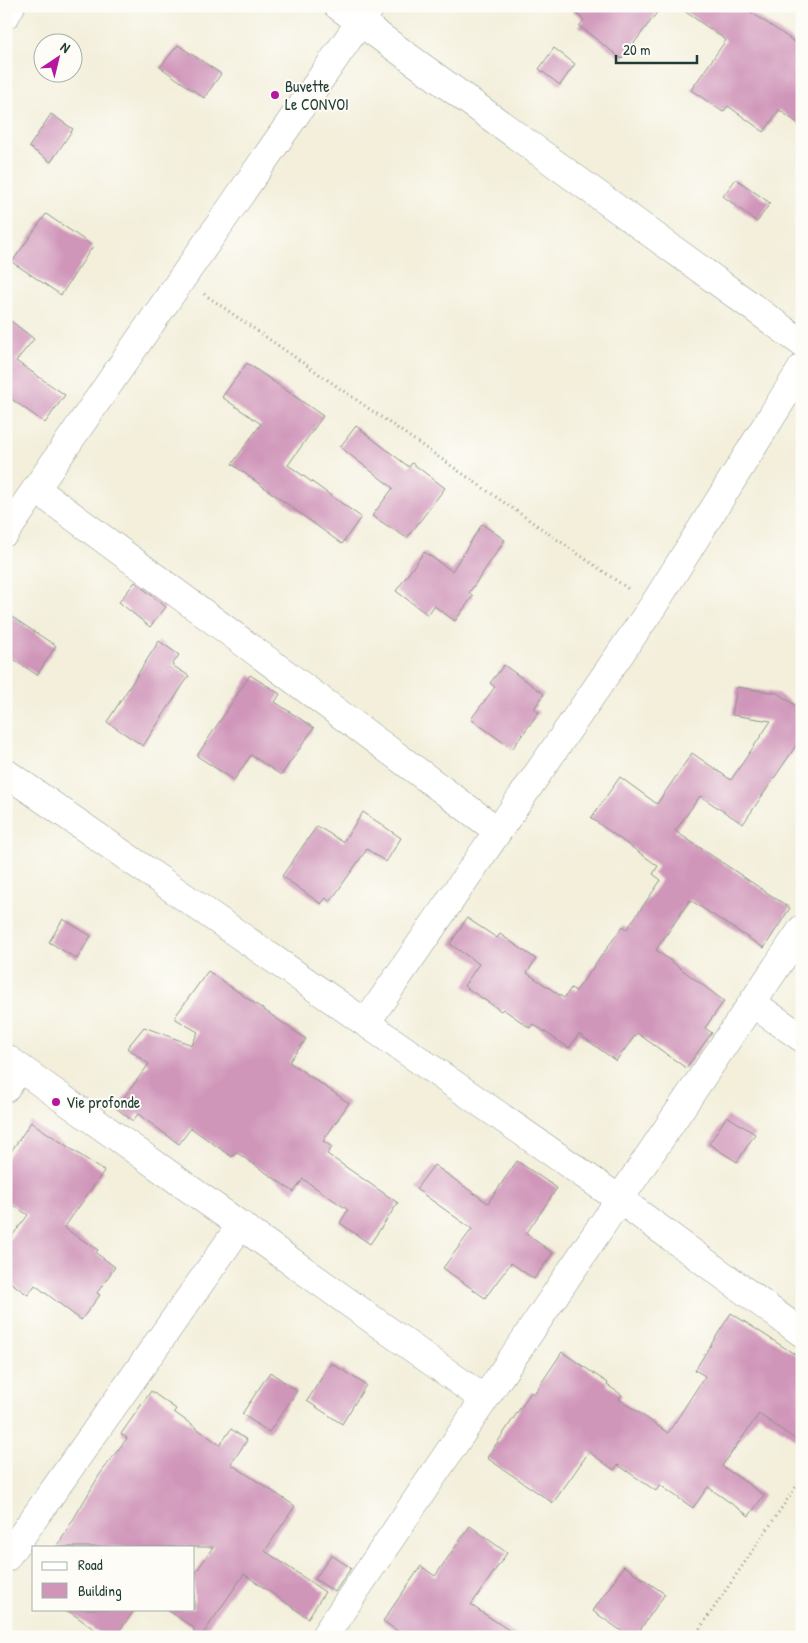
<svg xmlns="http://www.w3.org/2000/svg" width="808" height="1643" viewBox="0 0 808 1643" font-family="'Patrick Hand',sans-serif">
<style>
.building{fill:#d096ba}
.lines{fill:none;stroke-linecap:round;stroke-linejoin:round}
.minor-casing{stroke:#899688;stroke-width:29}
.path{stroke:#899688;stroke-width:3;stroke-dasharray:1 4;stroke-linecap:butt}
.minor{stroke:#fff;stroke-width:28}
.poi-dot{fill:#b5179e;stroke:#fdfcf7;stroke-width:2}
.labels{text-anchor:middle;stroke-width:4;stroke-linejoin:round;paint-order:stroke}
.poi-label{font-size:16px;fill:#1f3d34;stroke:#fdfcf7;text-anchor:start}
</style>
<rect width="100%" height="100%" fill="#fdfcf7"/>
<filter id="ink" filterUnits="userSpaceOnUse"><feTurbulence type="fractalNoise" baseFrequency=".02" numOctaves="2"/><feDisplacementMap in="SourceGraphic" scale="10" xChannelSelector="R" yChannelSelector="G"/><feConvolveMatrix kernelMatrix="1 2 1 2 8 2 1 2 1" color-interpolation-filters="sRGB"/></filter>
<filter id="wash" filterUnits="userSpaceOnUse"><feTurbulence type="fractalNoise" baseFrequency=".0096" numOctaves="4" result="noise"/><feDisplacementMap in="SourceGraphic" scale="20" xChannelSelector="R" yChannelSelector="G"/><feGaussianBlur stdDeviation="1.12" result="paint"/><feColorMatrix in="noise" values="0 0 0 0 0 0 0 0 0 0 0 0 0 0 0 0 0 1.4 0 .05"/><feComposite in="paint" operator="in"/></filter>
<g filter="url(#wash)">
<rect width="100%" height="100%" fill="#f3efdb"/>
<g id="blocks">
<path class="building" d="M 567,6 L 662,6 L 622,59 L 579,26 L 584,20 Z
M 677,6 L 742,6 L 802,47 L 802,126 L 779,110 L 764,132 L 728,106 L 723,112 L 691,90 L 726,40 Z
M 178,45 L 221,74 L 204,98 L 160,67 Z
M 554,48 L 575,64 L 560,85 L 539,69 Z
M 51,114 L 73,129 L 51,162 L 29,147 Z
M 736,179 L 770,203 L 757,222 L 723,196 Z
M 46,214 L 93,246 L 61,295 L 12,262 Z
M 6,317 L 34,339 L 16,361 L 65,395 L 45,423 L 6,395 Z
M 247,363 L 323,416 L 288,465 L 361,517 L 342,544 L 232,464 L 261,424 L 222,397 Z
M 356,426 L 409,467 L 412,463 L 445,488 L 407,538 L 372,516 L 393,488 L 340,447 Z
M 482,524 L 505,540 L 469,593 L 473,596 L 455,621 L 434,606 L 428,615 L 396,591 L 424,552 L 452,571 Z
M 135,582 L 166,607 L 150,627 L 119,602 Z
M 6,613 L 56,646 L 37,675 L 6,654 Z
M 159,641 L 179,655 L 172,665 L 189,676 L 143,746 L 107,722 Z
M 504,665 L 544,694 L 534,709 L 539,712 L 512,749 L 471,719 L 495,687 L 490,683 Z
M 250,675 L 280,694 L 275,702 L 314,728 L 281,775 L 251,755 L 234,780 L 197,756 Z
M 737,687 L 777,693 L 802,710 L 802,737 L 743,824 L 700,796 L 675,831 L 790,908 L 764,948 L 690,900 L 656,950 L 724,1001 L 705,1028 L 712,1033 L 686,1068 L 637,1033 L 616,1061 L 579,1034 L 569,1048 L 533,1024 L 530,1028 L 503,1009 L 501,1011 L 464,986 L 479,964 L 450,944 L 467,918 L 497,938 L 500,934 L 536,959 L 527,973 L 564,998 L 571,988 L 576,991 L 623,926 L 627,929 L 661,880 L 653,874 L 658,866 L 591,818 L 620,777 L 657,804 L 692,753 L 731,780 L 771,721 L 732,715 Z
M 363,812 L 401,838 L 386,862 L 367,849 L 330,902 L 326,898 L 321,904 L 282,876 L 317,826 L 343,842 Z
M 63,919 L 91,936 L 77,959 L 49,942 Z
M 208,971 L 306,1039 L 289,1062 L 349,1103 L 323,1141 L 332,1147 L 327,1154 L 398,1203 L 370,1244 L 340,1223 L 348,1210 L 303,1179 L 294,1192 L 236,1152 L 232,1157 L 191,1128 L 179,1144 L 138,1114 L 133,1121 L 116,1108 L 149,1064 L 127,1048 L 144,1027 L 192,1045 L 198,1032 L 174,1018 Z
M 727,1116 L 755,1134 L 737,1162 L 709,1144 Z
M 31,1122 L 104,1171 L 64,1228 L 98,1250 L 96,1253 L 115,1267 L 97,1293 L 100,1295 L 81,1320 L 35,1285 L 28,1295 L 6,1279 L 6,1244 L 28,1215 L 6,1200 L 6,1159 Z
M 517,1161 L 557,1188 L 526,1234 L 553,1253 L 534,1279 L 511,1263 L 485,1298 L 443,1268 L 472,1229 L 416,1189 L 434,1165 L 488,1203 Z
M 731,1313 L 802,1359 L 802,1444 L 759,1414 L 722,1466 L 764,1495 L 749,1516 L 708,1487 L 693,1508 L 660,1485 L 656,1491 L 618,1465 L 614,1470 L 589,1452 L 553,1503 L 487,1458 L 531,1392 L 534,1394 L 562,1352 L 608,1383 L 607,1385 L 622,1395 L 619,1399 L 668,1433 L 705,1376 L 695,1370 Z
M 331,1363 L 366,1385 L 342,1424 L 307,1401 Z
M 270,1372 L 297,1391 L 269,1432 L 242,1414 Z
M 151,1391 L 176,1409 L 174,1412 L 220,1445 L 231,1429 L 247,1440 L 231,1464 L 295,1506 L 265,1551 L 325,1592 L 308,1618 L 244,1574 L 201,1637 L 194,1637 L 194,1628 L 166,1609 L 194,1609 L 194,1575 L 213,1547 L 57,1547 L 100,1474 L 127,1438 L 121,1434 Z
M 470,1526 L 507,1553 L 471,1605 L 519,1637 L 406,1637 L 383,1621 L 421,1566 L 435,1576 Z
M 331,1555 L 351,1568 L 335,1592 L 315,1579 Z
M 624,1566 L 665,1594 L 635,1637 L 630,1637 L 593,1611 Z
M 66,1609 L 135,1609 L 115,1637 L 105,1637 Z"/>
</g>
</g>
<g filter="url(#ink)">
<use href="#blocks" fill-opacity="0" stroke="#899688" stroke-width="1"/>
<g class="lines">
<g class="minor-casing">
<path id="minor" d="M 338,6 L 802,343
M 6,15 L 11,6
M 36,489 L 498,831
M 6,532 L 371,6
M 6,773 L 619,1199 L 802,1333
M 752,1003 L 802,1038
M 366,1023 L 653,606 L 802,368
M 6,1058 L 484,1399
M 6,1088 L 20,1068
M 6,1558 L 241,1225
M 324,1637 L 802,929"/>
</g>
<path class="path" d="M 204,294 L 630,590
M 694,1637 L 802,1478"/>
<use href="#minor" class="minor"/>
</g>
</g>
<g class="poi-dot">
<circle cx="275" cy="95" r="5"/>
<circle cx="56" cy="1102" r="5"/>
</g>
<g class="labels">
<g class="poi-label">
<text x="285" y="92">Buvette<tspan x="285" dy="18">Le CONVOI</tspan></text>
<text x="66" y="1108">Vie profonde</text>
</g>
</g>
<rect width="808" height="1643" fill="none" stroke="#fdfcf7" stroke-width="25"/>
<rect x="32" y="1546" width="162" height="65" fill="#fdfcf7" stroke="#a4b0a9"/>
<rect x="42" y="1562" width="25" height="8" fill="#ffffff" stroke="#a4b0a9"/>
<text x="78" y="1570" font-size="15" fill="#1f3d34">Road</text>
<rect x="42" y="1583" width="25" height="15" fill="#d096ba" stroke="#a4b0a9"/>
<text x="78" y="1596" font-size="15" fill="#1f3d34">Building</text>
<g transform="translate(58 58) rotate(35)"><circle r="24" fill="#fdfcf7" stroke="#a4b0a9"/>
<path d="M0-4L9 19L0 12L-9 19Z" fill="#b5179e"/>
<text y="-8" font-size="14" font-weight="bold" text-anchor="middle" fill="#1f3d34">N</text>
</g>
<path d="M616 55v8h81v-8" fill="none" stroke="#1f3d34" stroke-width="2.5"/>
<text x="623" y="55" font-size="15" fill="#1f3d34" stroke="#fdfcf7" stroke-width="4" paint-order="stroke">20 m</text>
</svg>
